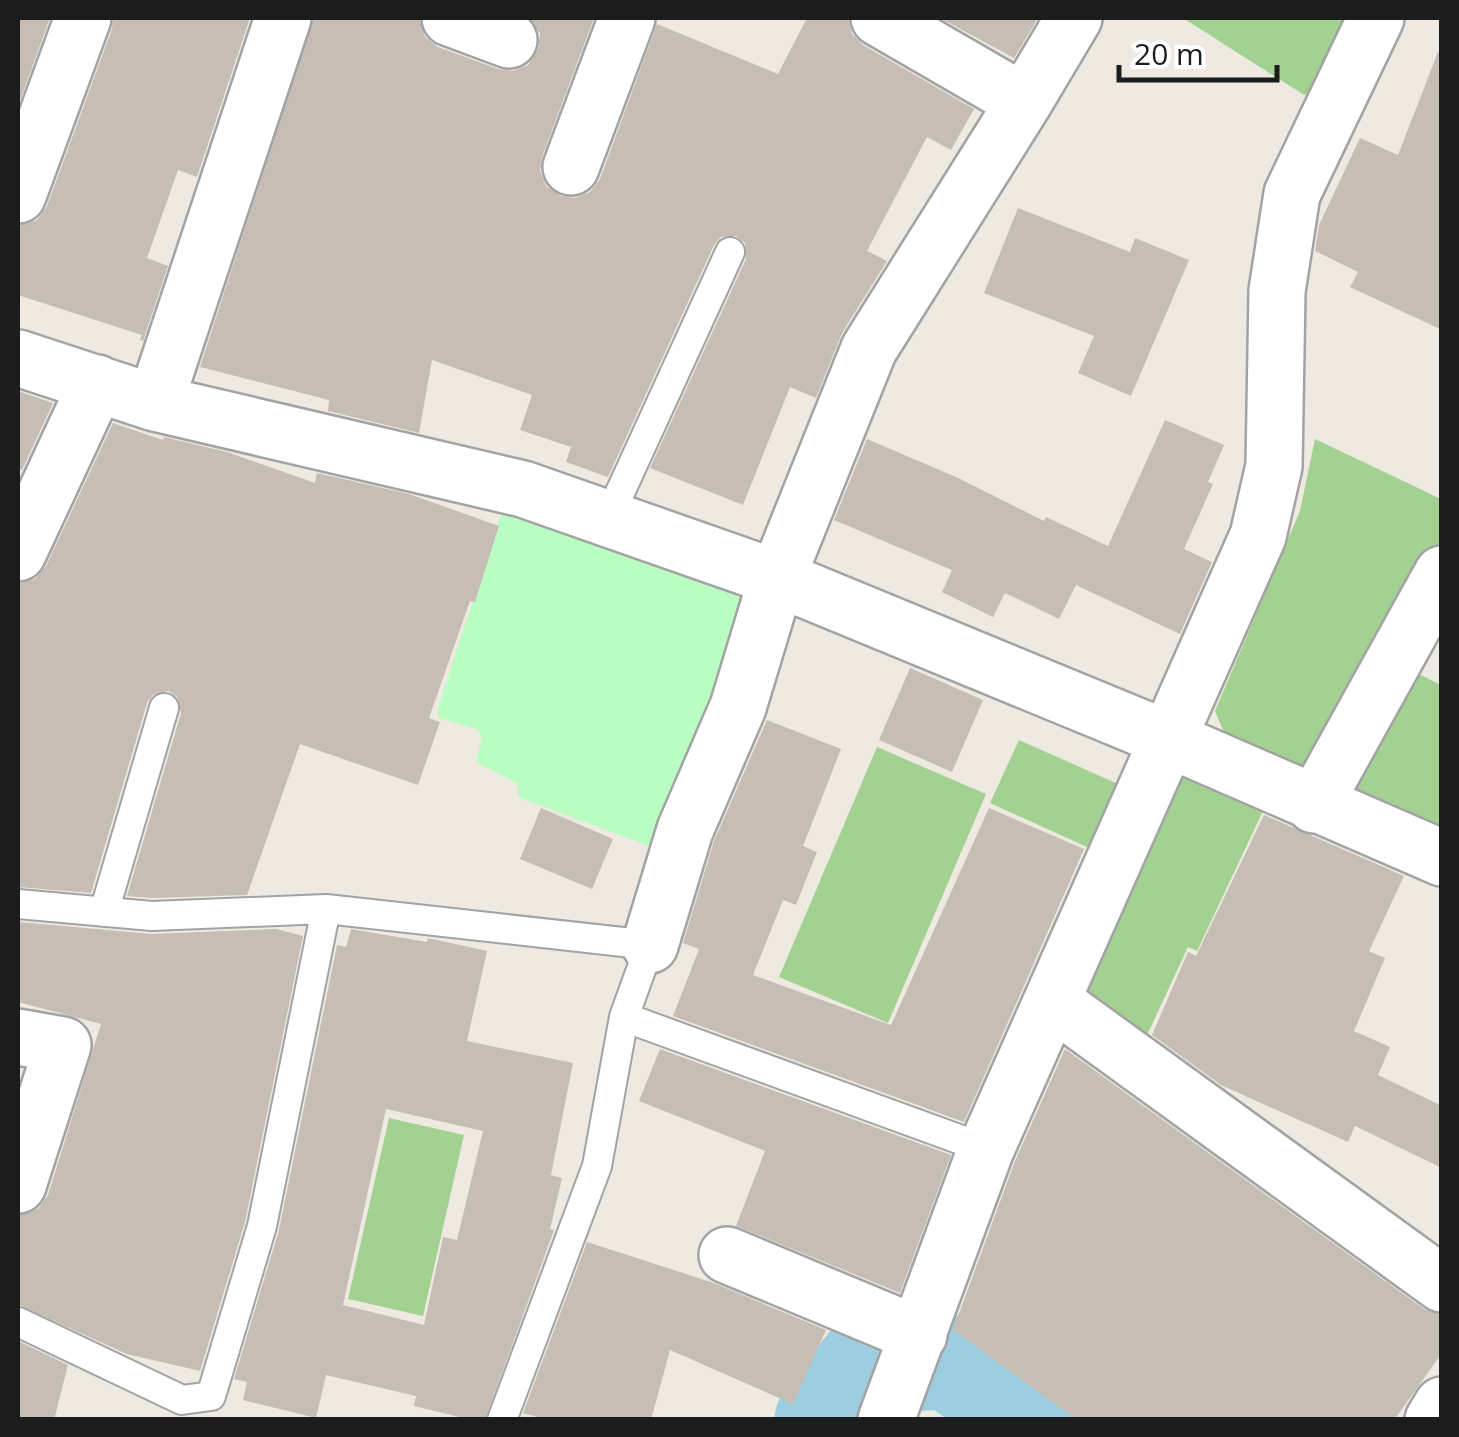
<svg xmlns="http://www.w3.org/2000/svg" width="1459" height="1437" viewBox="0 0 1459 1437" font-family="'Open Sans',sans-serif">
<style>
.forest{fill:#a2d192}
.park{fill:#b9fdc2}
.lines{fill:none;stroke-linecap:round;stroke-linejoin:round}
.river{stroke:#9dcee0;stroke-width:95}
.building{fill:#c6bdb4;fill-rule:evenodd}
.lane-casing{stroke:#a3a3a3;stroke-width:32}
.street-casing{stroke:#a3a3a3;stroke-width:60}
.lane{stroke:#fff;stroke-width:28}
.street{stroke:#fff;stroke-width:55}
</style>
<rect width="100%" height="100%" fill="#eeeae1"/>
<path class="forest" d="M 1183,18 L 1352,18 L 1310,93 L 1304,95 Z
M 1315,439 L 1441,499 L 1441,557 L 1310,773 L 1228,742 L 1215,711 L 1300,511 Z
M 1413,671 L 1441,685 L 1441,836 L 1353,796 L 1353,780 Z
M 1019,740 L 1127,788 L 1098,852 L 990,803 Z
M 877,747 L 986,794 L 888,1023 L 779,977 Z
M 1189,770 L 1264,809 L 1197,951 L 1188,947 L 1142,1046 L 1084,1005 L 1077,978 L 1172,773 Z
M 389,1118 L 464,1135 L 423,1316 L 348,1299 Z"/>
<path class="park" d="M 504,505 L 756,587 L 660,850 L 518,797 L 518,784 L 476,762 L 482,736 L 476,729 L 439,718 L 437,711 Z"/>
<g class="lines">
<path class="river" d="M 822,1420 L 863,1366 L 948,1362 L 1032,1420"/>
</g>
<path class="building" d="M 18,18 L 50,18 L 18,106 Z
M 113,18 L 250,18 L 197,177 L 178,170 L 147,258 L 168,266 L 143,341 L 140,340 L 142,335 L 18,295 L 18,225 L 37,220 L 47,206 L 112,29 Z
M 313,18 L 420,18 L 425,37 L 438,47 L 498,69 L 513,71 L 528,65 L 538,50 L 540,34 L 530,18 L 594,18 L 542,157 L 540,171 L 546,186 L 561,196 L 575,198 L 590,192 L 600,179 L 657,24 L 778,74 L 807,18 L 848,18 L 852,34 L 863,45 L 974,109 L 951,150 L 927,137 L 867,251 L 887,261 L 842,333 L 816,398 L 790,387 L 743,505 L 650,468 L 746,259 L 745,243 L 736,236 L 721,237 L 714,245 L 608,477 L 566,462 L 571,447 L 520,430 L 532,395 L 432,360 L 419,433 L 328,411 L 329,400 L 200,367 Z
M 940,18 L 1038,18 L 1014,58 Z
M 1438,52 L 1442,53 L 1442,330 L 1350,287 L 1358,272 L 1315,251 L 1319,225 L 1360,138 L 1398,155 Z
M 1018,208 L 1130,252 L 1135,238 L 1189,260 L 1131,396 L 1078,373 L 1094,336 L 984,293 Z
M 18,391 L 53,403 L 22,470 L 18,468 Z
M 1165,420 L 1224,445 L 1208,482 L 1213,484 L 1184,549 L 1212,562 L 1180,634 L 1076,585 L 1059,619 L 1005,593 L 993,617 L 942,592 L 952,570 L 834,520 L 867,439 L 956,477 L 1044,521 L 1046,517 L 1108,546 Z
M 113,423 L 163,440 L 164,437 L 227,452 L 315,483 L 317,473 L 409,494 L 499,526 L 475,602 L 470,601 L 429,718 L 440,722 L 418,785 L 300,744 L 247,895 L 152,898 L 127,896 L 181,713 L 177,697 L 168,691 L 153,695 L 147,703 L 91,893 L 18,887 L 18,584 L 35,579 L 46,566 Z
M 910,668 L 983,700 L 952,772 L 879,740 Z
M 767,720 L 841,749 L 803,846 L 817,852 L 796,905 L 783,900 L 753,975 L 891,1025 L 989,808 L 1084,849 L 964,1122 L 673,1016 L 699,949 L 683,943 L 714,841 Z
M 541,808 L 613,839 L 592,889 L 520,859 Z
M 1264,815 L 1404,876 L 1369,951 L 1385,958 L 1354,1031 L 1390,1047 L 1378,1075 L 1442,1106 L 1442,1168 L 1355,1126 L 1348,1142 L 1221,1085 L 1152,1035 L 1188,952 L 1196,956 Z
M 18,922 L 152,934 L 276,929 L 303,936 L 245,1222 L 200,1371 L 127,1354 L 18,1305 L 18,1215 L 38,1209 L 48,1195 L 101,1024 L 18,1002 Z
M 351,929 L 427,942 L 428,938 L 487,951 L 467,1041 L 573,1063 L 551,1175 L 562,1178 L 550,1229 L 554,1230 L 485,1420 L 472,1420 L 414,1406 L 416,1396 L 326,1375 L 316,1418 L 243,1400 L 247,1382 L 234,1379 L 279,1230 L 337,945 L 346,947 ZM 386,1109 L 483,1131 L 457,1240 L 443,1237 L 424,1325 L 343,1305 Z
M 660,1049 L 951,1155 L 900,1293 L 736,1226 L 765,1151 L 639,1101 Z
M 1065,1049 L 1424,1309 L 1442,1315 L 1442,1353 L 1394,1420 L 1077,1420 L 953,1330 L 1015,1161 Z
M 587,1242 L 714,1283 L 826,1330 L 793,1404 L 670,1350 L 651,1420 L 548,1420 L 523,1413 Z
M 18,1341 L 68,1365 L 54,1420 L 18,1420 Z"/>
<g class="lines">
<g class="lane-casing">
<path id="lane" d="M 607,521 L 730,252
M 18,904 L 152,916 L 326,909 L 650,945 L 624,1017 L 597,1166 L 502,1420
M 104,912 L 164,708
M 624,1017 L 986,1149
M 18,1322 L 182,1400 L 211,1396 L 262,1226 L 326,909"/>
</g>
<g class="street-casing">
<path id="street" d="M 450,18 L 509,40
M 1024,102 L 1074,18
M 571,167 L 627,18
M 18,195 L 83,18
M 18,358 L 155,403 L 523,489 L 777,578 L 1168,739 L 1442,858
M 155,403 L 283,18
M 18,553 L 97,383
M 1314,805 L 1442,574
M 650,945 L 685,830 L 738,707 L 777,578 L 869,349 L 1024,102 L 879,18
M 1052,1001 L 1442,1284
M 18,1037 L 63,1045 L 18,1185
M 727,1255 L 919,1335
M 886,1420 L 986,1149 L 1258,536 L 1274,466 L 1277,291 L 1292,194 L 1376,18
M 1433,1420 L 1442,1405"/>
</g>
<use href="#lane" class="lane"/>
<use href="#street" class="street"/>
</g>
<rect width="1459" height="1437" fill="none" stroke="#1c1c1c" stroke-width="40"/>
<path d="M1119 65v15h158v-15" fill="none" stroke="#1c1c1c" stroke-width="5"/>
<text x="1134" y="65" font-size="30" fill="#1c1c1c" stroke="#ffffff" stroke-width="8" paint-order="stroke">20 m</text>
</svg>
